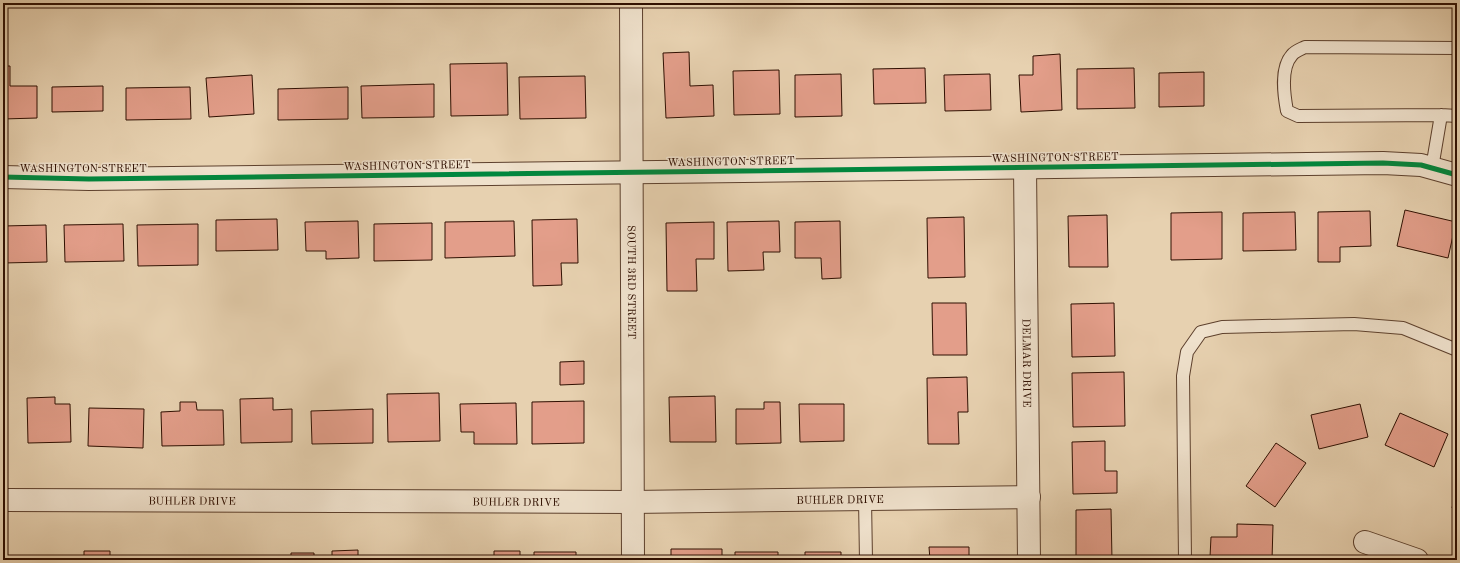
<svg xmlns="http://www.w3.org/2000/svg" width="1460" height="563" viewBox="0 0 1460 563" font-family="'Old Standard TT',serif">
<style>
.building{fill:#e39e8a;stroke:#2f0f01}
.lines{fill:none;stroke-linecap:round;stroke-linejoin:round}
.service-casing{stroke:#5d402d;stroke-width:14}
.minor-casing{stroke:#5d402d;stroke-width:24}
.service{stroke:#efe1cc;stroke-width:12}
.minor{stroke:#efe1cc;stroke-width:22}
.cycleway-casing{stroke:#efe1cc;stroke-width:8}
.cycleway{stroke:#00873e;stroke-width:5}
.labels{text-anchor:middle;stroke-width:3;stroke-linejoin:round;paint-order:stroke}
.street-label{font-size:11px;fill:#2f0f01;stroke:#efe1cc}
</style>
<rect width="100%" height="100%" fill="#e7d1b0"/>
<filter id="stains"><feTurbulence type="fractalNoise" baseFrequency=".005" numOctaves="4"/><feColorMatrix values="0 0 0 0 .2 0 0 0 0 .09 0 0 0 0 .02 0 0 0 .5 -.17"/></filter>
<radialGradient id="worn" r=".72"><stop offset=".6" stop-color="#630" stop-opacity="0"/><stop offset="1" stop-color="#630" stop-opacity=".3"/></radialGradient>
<path class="building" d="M 689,52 L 690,86 L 713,85 L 714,116 L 666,118 L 663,53 Z
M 1060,54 L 1062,110 L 1021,112 L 1019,75 L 1033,75 L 1033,56 Z
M 507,63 L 508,115 L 451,116 L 450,64 Z
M 3,66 L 10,66 L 10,86 L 37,86 L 37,118 L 3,119 Z
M 925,68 L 926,103 L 874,104 L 873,69 Z
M 1134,68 L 1135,108 L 1077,109 L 1077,69 Z
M 779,70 L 780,114 L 734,115 L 733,71 Z
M 1204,72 L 1204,106 L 1159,107 L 1159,73 Z
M 841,74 L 842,116 L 795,117 L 795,75 Z
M 990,74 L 991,110 L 945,111 L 944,75 Z
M 252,75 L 254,114 L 209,117 L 206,78 Z
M 585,76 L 586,118 L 520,119 L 519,77 Z
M 434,84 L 434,117 L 362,118 L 361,86 Z
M 103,86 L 103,111 L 52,112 L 52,87 Z
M 190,87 L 191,119 L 126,120 L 126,88 Z
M 348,87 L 348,119 L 278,120 L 278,89 Z
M 1405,210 L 1456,222 L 1448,258 L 1397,246 Z
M 1370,211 L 1371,246 L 1340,247 L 1340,262 L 1318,262 L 1318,212 Z
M 1222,212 L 1222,259 L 1171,260 L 1171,213 Z
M 1295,212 L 1296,250 L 1243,251 L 1243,213 Z
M 1107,215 L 1108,267 L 1069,267 L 1068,216 Z
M 964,217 L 965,277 L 928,278 L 927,218 Z
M 277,219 L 278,250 L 216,251 L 216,220 Z
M 577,219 L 578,263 L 561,263 L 562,285 L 533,286 L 532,220 Z
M 358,221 L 359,258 L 326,259 L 326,251 L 306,251 L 305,222 Z
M 514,221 L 515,256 L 445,258 L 445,222 Z
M 779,221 L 780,252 L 763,252 L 764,270 L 728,271 L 727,222 Z
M 840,221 L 841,278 L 822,279 L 821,258 L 795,258 L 795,222 Z
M 714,222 L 714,259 L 696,259 L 697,291 L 667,291 L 666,223 Z
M 432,223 L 432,260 L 374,261 L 374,224 Z
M 123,224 L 124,261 L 65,262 L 64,225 Z
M 198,224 L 198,265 L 138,266 L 137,225 Z
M 46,225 L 47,262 L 3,263 L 3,226 Z
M 932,303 L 966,303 L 967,355 L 933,355 Z
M 1114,303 L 1115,356 L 1072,357 L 1071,304 Z
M 584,361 L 584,384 L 560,385 L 560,362 Z
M 1124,372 L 1125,426 L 1073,427 L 1072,373 Z
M 967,377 L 968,412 L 958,412 L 959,444 L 928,444 L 927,378 Z
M 439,393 L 440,441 L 388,442 L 387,394 Z
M 715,396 L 716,442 L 670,442 L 669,397 Z
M 55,397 L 55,404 L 70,404 L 71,442 L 28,443 L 27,398 Z
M 273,398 L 273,410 L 292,409 L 292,442 L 241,443 L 240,399 Z
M 584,401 L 584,443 L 532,444 L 532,402 Z
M 180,402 L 196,402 L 197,410 L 223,410 L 224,445 L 162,446 L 161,412 L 180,411 Z
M 764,402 L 780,402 L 781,443 L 736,444 L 736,409 L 764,409 Z
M 516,403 L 517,444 L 474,444 L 474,432 L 461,432 L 460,404 Z
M 799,404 L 844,404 L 844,441 L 800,442 Z
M 1360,404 L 1368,437 L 1319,449 L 1311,415 Z
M 89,408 L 144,409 L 143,448 L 88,446 Z
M 373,409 L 373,443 L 312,444 L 311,411 Z
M 1400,413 L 1448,434 L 1434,467 L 1385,445 Z
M 1105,441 L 1105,471 L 1117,471 L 1117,493 L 1073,494 L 1072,442 Z
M 1276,443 L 1306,463 L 1275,507 L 1246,486 Z
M 1457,486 L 1457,509 L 1452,508 Z
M 1111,509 L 1112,560 L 1076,560 L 1076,510 Z
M 1237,524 L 1273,525 L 1272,560 L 1237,560 L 1237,557 L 1210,557 L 1211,537 L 1237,537 Z
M 929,547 L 969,547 L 969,560 L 930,560 Z
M 671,549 L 722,549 L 722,560 L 671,560 Z
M 358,550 L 358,560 L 332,560 L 332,551 Z
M 84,551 L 110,551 L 110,560 L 84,560 Z
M 494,551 L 520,551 L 520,560 L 467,560 L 467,558 L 494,557 Z
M 534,552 L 576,552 L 576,560 L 534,560 Z
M 735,552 L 778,552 L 778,560 L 735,560 Z
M 805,552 L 841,552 L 841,560 L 805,560 Z
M 291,553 L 314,553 L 314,560 L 291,560 Z
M 124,556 L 150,556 L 150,560 L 124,560 Z
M 451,556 L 451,560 L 408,560 L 408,557 Z"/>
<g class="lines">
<g class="service-casing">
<path id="service" d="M 1441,115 L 1457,116
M 1432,168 L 1441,115 L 1298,116 L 1287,111 C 1284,95 1280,68 1292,55 C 1295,51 1301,49 1305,47 L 1457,48
M 865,499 L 866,560
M 1185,560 L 1183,376 L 1187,352 L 1201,332 L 1222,327 L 1354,324 L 1403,328 L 1457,350"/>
</g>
<g class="minor-casing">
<g id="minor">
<path id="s1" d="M 631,3 L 633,560"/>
<path id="s2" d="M 1025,167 L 1029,560"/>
<path d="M 3,177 L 89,179 L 1383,163 L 1421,165 L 1457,175"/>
<path id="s3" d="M 3,500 L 632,502 L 1029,497"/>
<path d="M 1365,542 L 1417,560"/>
</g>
</g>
<use href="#service" class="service"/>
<use href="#minor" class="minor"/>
<g class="cycleway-casing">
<path id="cycleway" d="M 3,177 L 89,179 L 1383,163 L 1421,165 L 1457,175"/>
</g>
<use href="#cycleway" class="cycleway"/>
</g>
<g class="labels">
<g class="street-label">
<text transform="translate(1055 157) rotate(-1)" y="4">WASHINGTON STREET</text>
<text transform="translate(731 161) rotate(-1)" y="4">WASHINGTON STREET</text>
<text transform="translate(407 165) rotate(-1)" y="4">WASHINGTON STREET</text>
<text x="83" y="172">WASHINGTON STREET</text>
<text dy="4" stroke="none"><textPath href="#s1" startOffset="279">SOUTH 3RD STREET</textPath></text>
<text dy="4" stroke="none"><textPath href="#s2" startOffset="196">DELMAR DRIVE</textPath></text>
<text dy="4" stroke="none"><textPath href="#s3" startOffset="837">BUHLER DRIVE</textPath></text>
<text dy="4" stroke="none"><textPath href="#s3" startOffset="189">BUHLER DRIVE</textPath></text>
<text dy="4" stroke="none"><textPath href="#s3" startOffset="513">BUHLER DRIVE</textPath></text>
</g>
</g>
<rect width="1460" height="563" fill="none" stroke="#e7d1b0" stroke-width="16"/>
<rect x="4" y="4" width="1452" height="555" fill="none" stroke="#2f0f01" stroke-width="2"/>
<rect x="8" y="8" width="1444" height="547" fill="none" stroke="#2f0f01"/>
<rect width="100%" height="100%" filter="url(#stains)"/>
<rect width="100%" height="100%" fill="url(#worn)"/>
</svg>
